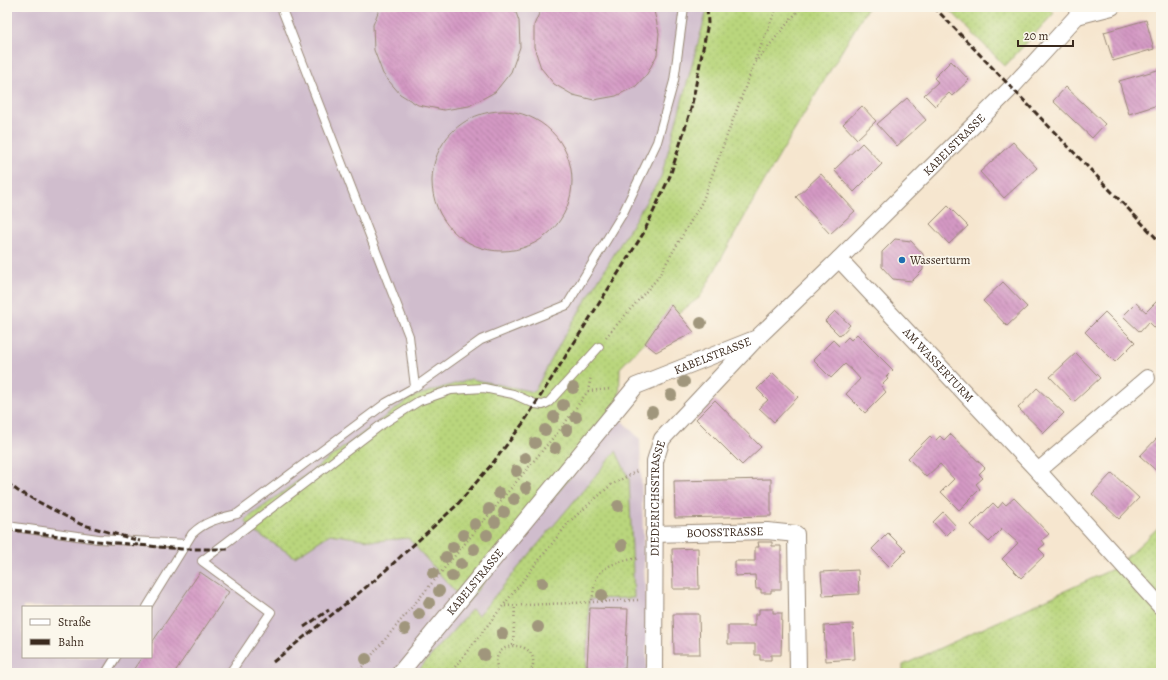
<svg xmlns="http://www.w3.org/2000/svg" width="1168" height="680" viewBox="0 0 1168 680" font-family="Alegreya,serif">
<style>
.industrial{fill:#d0bdcd;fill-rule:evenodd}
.grass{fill:url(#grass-dots);stroke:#7a804e}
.building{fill:url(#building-back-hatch)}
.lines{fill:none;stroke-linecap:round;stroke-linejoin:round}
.lane-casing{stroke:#988876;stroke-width:10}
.street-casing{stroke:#988876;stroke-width:18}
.path{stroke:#988876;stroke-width:2.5;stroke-dasharray:1 3;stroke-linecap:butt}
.lane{stroke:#fff;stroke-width:8}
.street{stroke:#fff;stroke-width:16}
.rail{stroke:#3b2a1e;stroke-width:3;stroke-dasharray:6 3;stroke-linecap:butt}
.tree{fill:#a0967b}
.poi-dot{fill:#1f6fb2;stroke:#fbf7ec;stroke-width:1.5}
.labels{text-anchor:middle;stroke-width:3.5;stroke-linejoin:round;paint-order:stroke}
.street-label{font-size:12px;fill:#3b2a1e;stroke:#fbf7ec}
.poi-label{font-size:12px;fill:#3b2a1e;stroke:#fbf7ec;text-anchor:start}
</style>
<defs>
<pattern id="grass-dots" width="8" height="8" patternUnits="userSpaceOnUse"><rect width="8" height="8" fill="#b9d67d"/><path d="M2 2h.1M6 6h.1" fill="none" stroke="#a0b86c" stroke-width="1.8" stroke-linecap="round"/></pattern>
<pattern id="building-back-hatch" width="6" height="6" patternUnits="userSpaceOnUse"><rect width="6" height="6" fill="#d499c4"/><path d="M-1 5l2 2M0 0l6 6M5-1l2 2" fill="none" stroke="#ad7d9f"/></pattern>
</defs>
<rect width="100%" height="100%" fill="#fbf7ec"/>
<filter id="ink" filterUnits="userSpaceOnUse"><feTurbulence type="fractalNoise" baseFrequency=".025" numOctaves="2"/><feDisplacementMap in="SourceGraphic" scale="8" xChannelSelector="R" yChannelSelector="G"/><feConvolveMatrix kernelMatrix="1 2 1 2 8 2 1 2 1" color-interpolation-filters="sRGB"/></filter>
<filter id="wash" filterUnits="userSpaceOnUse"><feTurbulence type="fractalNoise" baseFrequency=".012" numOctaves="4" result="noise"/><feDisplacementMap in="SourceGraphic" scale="16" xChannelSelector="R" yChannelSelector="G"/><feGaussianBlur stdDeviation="0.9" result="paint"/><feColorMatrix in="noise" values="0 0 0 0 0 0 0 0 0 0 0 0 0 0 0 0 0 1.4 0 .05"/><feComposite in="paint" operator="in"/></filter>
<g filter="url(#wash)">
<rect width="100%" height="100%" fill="#f6e6cf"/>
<path class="industrial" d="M 7,7 L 708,7 L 661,177 L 534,392 L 471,379 L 295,557 L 330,534 L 375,541 L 408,538 L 466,604 L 619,418 L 640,439 L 646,622 L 647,673 L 7,673 ZM 23,607 L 151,607 L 151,657 L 23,657 Z"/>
<path class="grass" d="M 708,7 L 868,7 L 762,185 L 700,297 L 654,332 L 620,368 L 619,418 L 466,604 L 408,538 L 375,541 L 330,534 L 295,557 L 252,530 L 245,520 L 412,397 L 471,379 L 534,392 L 562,340 L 661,177 Z
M 947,7 L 1047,7 L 1054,13 L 1005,66 Z
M 616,451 L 629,479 L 634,598 L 589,599 L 586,673 L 416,673 L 472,609 L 478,616 Z
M 1161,525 L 1161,673 L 903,673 L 903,665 L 1115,568 Z"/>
<g id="blocks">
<path class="building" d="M 380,7 L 514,7 L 519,21 L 520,47 L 511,72 L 495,92 L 469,106 L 444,110 L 418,105 L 400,94 L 383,74 L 374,50 L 373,25 Z
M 542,7 L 652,7 L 654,11 L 659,33 L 657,55 L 647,74 L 636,86 L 616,96 L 594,100 L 573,95 L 554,84 L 541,68 L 534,47 L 534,25 Z
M 1146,20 L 1154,49 L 1113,61 L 1104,32 Z
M 951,61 L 969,80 L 952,96 L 949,93 L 935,106 L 924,95 L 938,82 L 934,78 Z
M 1161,69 L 1161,104 L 1129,114 L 1119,81 Z
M 1066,87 L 1105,124 L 1092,138 L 1053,101 Z
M 907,98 L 926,120 L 897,146 L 877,124 Z
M 862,106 L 876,121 L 857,139 L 843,124 Z
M432 181a70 70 0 1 1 140 0a70 70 0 1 1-140 0Z
M 1013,142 L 1037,168 L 1004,198 L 980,172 Z
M 862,143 L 882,164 L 854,192 L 834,170 Z
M 821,174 L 855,211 L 830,234 L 796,197 Z
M 948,206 L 968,226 L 949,244 L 930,224 Z
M 895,239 L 911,241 L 923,254 L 923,270 L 912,281 L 893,279 L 882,267 L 882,252 Z
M 1003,282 L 1027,307 L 1007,326 L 983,301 Z
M 1161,297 L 1161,334 L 1149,322 L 1140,332 L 1123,316 L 1136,303 L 1146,312 Z
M 671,305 L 694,332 L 656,352 L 645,343 Z
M 835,311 L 850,325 L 840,336 L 825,321 Z
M 1105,312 L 1135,342 L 1115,362 L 1085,332 Z
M 857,334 L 893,370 L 886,377 L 888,379 L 881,386 L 886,392 L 865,413 L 846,394 L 860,379 L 853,371 L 845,364 L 831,378 L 813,360 L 833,340 L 839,346 L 848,337 L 851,340 Z
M 1076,353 L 1100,378 L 1074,402 L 1050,377 Z
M 773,373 L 798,397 L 774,422 L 759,408 L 768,400 L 757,389 Z
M 1037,388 L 1064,413 L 1044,433 L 1018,408 Z
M 715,400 L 761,447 L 742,465 L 696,419 Z
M 950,434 L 985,468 L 979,474 L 983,478 L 976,484 L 980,489 L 959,510 L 941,492 L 954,479 L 940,464 L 926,477 L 908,458 L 930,436 L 935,441 L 940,436 L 944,440 Z
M 1158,437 L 1161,439 L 1161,475 L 1140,456 Z
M 1112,473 L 1139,498 L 1119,519 L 1092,494 Z
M 771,479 L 771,516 L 675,518 L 674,481 Z
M 1014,498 L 1049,534 L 1042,540 L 1045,544 L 1039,549 L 1045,555 L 1021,578 L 1002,559 L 1018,543 L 1002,529 L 989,542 L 971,525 L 993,503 L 998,508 L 1003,502 L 1006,505 Z
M 943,512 L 956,526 L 946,536 L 933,522 Z
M 888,533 L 906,551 L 890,567 L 872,549 Z
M 758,542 L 772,542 L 772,546 L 781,546 L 781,590 L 771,590 L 771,593 L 761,593 L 761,589 L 756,589 L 755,575 L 735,576 L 735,561 L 755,561 L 755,547 L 759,547 Z
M 698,548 L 699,589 L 673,589 L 672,549 Z
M 858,570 L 859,594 L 823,596 L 821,572 Z
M 200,572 L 229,592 L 174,673 L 131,673 L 142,657 L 151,657 L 151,644 Z
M 590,608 L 628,609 L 625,669 L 587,667 Z
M 759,609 L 773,609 L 773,613 L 782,613 L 781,655 L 771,655 L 771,660 L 760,660 L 760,655 L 755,655 L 755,644 L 728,644 L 728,626 L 755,626 L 755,614 L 759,614 Z
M 673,614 L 699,614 L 700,654 L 674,654 Z
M 853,624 L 855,659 L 826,661 L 824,626 Z"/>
</g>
</g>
<g filter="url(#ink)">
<use href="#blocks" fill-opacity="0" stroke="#988876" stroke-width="1"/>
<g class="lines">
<g class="lane-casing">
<path id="lane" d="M 415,387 L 481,340 L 567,305 L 623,213 L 657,142 L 674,81 L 684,7
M 7,526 L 98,539 L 186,544
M 147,607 L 192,534 C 205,521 220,518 237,514 L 386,403 L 415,387 L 409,336 L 281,7
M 106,673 L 116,657
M 230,673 L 271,612 L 202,561 L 381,425 L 419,401 L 451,390 L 484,388 L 513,394 L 535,404 L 543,405 L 549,402 L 599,347"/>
</g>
<g class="street-casing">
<g id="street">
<path d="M 1077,16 L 1112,7"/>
<path id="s1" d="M 839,259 L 1038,471 L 1161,607"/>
<path d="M 1038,471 L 1147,378"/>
<path id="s2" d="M 654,534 L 767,531 L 796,534 L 798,673"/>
<path id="s3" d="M 400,673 L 636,386 L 757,338 L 839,259 L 1011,88 L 1077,16"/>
<path id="s4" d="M 654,673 L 655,461 L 662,439 L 753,342"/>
</g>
</g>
<path class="path" d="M 755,60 L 777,7
M 606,337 L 657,279 L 702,202 L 754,64 L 801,7
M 588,391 L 611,389
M 638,600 L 592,602 C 593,595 594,586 596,580 C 603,563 623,561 639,558
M 505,606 L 592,602
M 513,645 L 515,605
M 357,673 L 562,427 L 588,391 L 591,376
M 450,673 L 569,522 L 611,485 L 639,470
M 499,673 C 483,636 548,638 530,673"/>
<use href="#lane" class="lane"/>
<use href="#street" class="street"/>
<path class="rail" d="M 934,7 L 1161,243
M 7,483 L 18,491 L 80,524 L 140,541
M 7,529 L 96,541 L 181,549 L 230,549
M 304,627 L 329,610
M 273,662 L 375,580 L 456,506 L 492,464 L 524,422 L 643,234 L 670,176 L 691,109 L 708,23 L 707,7"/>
</g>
<g class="tree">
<circle cx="701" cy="323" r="6"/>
<circle cx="684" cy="382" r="6"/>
<circle cx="573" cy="388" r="6"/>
<circle cx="671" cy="395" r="6"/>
<circle cx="563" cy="405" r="6"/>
<circle cx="652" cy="412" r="6"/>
<circle cx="554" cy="417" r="6"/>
<circle cx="576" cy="417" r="6"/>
<circle cx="545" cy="430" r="6"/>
<circle cx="567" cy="430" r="6"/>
<circle cx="535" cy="443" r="6"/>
<circle cx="555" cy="448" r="6"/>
<circle cx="525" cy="458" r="6"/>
<circle cx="516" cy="471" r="6"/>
<circle cx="526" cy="488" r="6"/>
<circle cx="499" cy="493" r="6"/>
<circle cx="514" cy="499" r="6"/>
<circle cx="618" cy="506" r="6"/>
<circle cx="489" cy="509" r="6"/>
<circle cx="504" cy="512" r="6"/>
<circle cx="495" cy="522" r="6"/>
<circle cx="475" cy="524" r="6"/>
<circle cx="463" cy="535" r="6"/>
<circle cx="487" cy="535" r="6"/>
<circle cx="622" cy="545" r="6"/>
<circle cx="453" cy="547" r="6"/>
<circle cx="474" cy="549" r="6"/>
<circle cx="446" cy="557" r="6"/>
<circle cx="461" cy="564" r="6"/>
<circle cx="433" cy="573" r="6"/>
<circle cx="452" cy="576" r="6"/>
<circle cx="542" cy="583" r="6"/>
<circle cx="439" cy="591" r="6"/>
<circle cx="602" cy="595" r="6"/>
<circle cx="429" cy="603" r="6"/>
<circle cx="419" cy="614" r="6"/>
<circle cx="538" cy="627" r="6"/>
<circle cx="405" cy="629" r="6"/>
<circle cx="502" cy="634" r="6"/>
<circle cx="484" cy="655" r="6"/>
<circle cx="366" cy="659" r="6"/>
</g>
</g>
<circle class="poi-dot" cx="902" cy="260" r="4"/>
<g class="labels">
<g class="street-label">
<text dy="4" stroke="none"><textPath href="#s3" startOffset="778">KABELSTRASSE</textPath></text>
<text dy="4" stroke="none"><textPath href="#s3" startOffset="454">KABELSTRASSE</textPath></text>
<text dy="4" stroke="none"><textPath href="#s1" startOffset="145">AM WASSERTURM</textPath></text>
<text dy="4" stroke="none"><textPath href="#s4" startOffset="175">DIEDERICHSSTRASSE</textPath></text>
<text dy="4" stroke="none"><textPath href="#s2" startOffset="71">BOOSSTRASSE</textPath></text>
<text dy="4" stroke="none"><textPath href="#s3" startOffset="118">KABELSTRASSE</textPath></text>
</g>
<g class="poi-label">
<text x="910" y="264">Wasserturm</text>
</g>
</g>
<rect width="1168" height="680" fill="none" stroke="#fbf7ec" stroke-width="24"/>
<rect x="22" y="606" width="130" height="52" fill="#fbf7ec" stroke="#aea59a"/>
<rect x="30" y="619" width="20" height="6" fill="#ffffff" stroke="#aea59a"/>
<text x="58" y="626" font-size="12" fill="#3b2a1e">Straße</text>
<rect x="30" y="639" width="20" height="6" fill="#3b2a1e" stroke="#aea59a"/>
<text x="58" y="646" font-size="12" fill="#3b2a1e">Bahn</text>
<path d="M1018 40v6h55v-6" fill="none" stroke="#3b2a1e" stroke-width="2"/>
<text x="1024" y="40" font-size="12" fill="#3b2a1e" stroke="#fbf7ec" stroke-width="3" paint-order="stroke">20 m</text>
</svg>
